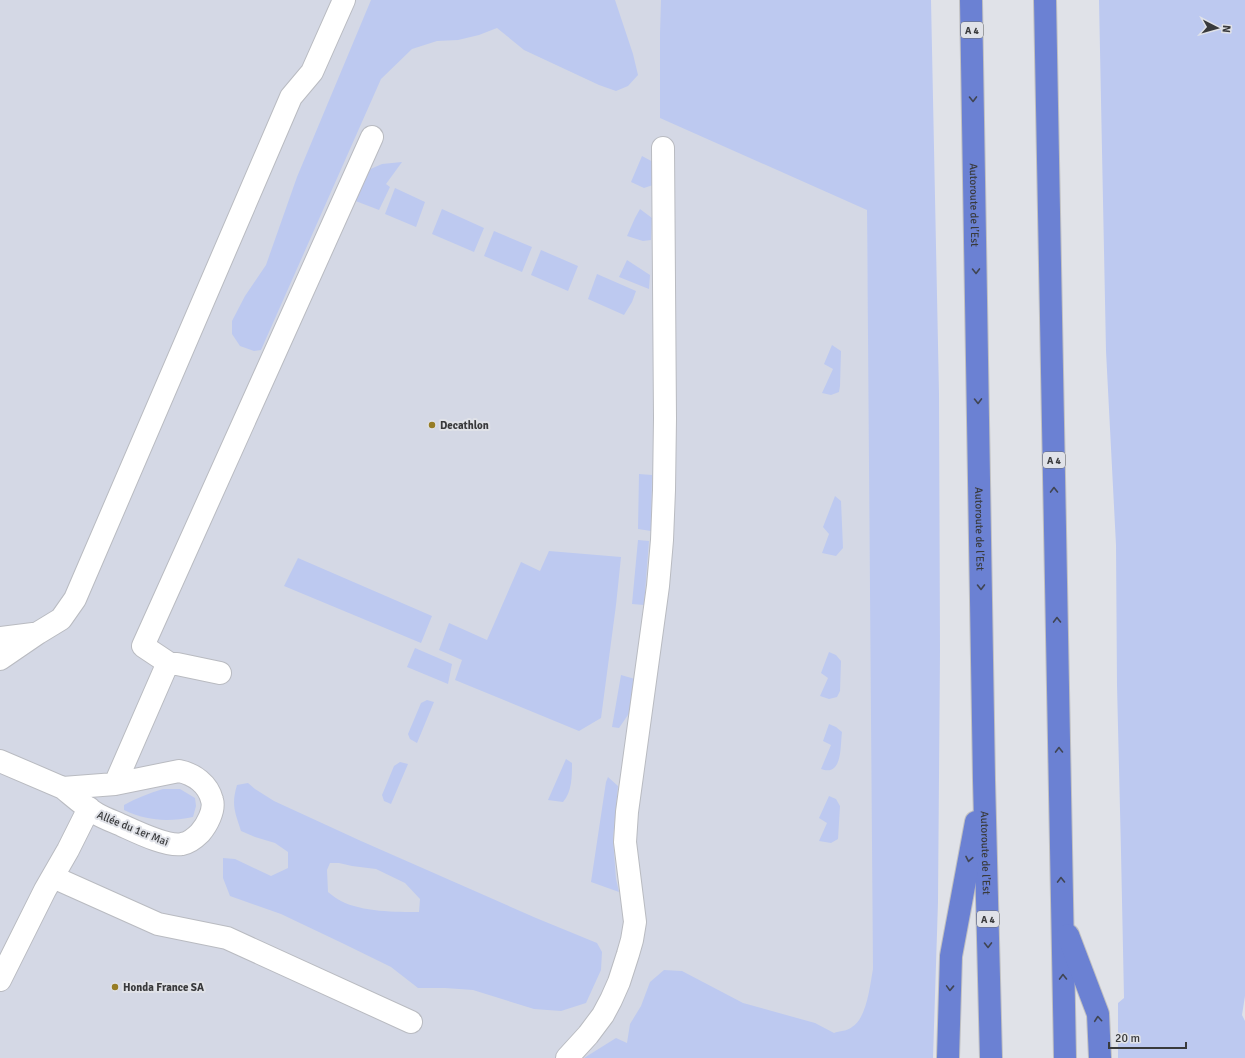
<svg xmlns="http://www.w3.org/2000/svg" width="1245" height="1058" viewBox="0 0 1245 1058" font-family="Signika,sans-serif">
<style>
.built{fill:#d4d8e5}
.green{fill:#bdc9f0;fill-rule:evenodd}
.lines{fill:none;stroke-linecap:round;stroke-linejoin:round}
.minor-casing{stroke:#b9bbc1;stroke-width:24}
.highway-casing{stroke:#c0c0c1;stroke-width:24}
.minor{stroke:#fff;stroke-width:22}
.highway{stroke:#6b81d3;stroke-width:22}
.oneway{stroke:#404553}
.poi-dot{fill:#977d25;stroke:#e0e2e8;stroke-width:1.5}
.labels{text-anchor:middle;stroke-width:4;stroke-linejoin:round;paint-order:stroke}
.shield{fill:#e0e2e8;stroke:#6b6c70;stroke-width:1}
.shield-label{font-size:10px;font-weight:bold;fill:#393a3c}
.street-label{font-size:11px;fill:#393a3c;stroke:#e0e2e8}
.poi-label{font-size:11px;font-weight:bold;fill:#393a3c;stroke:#e0e2e8;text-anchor:start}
</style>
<rect width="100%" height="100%" fill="#e0e2e8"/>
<path class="built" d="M 0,0 L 855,0 L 867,210 L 878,1058 L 0,1058 Z"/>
<path class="green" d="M 371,0 L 615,0 L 633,54 L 638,75 L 628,86 L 616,91 L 599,85 L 524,50 L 497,28 L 479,35 L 458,40 L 437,41 L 412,49 L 381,79 L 261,350 L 254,351 L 240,346 L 232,334 L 232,321 L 245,296 L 266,265 L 297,177 Z
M 661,0 L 931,0 L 939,394 L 940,651 L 938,902 L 933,1058 L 584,1058 L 616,1038 L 627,1043 L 630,1024 L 641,1006 L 650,982 L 664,970 L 682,971 L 743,1003 L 815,1023 L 834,1033 C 839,1031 848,1031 852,1027 C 867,1018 870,985 873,969 L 867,210 L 660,118 L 660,34 Z
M 1099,0 L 1245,0 L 1245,996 L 1242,1015 L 1245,1021 L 1245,1058 L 1118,1058 L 1118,1003 L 1124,998 L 1121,852 L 1117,685 L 1116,545 L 1106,351 Z
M 642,156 L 655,163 L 653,185 L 644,188 L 631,182 Z
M 402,162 L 386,184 L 390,187 L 379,210 L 353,200 L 366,171 L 382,164 Z
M 395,188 L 425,202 L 416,227 L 385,214 Z
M 442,209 L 484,228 L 474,252 L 432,234 Z
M 640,209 L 652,218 L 651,240 L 643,241 L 627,236 L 635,218 Z
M 494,231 L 532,247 L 522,272 L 484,256 Z
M 541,250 L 578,266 L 568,291 L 531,275 Z
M 627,260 L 650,275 L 649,289 L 619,277 Z
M 597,274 L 636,291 L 632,302 L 624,315 L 588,299 Z
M 832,345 L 841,351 L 840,386 L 839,392 L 831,395 L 822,393 L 833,369 L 824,364 Z
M 639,474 L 652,475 L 651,531 L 638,529 Z
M 835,496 L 841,501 L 843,548 L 836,556 L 822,553 L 829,534 L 823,527 Z
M 638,540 L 649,541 L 644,605 L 632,604 Z
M 549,551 L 621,557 L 616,605 L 601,718 L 579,731 L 455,680 L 462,660 L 439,650 L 449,623 L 487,640 L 521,562 L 540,571 Z
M 298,558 L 432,616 L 421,643 L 284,586 Z
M 415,648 L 452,664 L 448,684 L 407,667 Z
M 829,652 L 836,655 L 841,661 L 840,691 L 837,697 L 829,699 L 820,696 L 828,678 L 821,673 Z
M 621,675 L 635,679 L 630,712 L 619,728 L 612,727 Z
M 427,700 L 434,702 L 417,743 L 410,739 L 408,734 L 421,703 Z
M 829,724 L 836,727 L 842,732 C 840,746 843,777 821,769 L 831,745 L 823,741 Z
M 566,759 L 572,763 C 572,776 572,792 563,802 L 548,800 Z
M 400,762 L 408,764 L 391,804 L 384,801 L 382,795 L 394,766 Z
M 608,777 L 618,786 L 613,839 L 616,879 L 619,892 L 591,882 L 606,782 Z
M 248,783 L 255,789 L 274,801 L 361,841 L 536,918 L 597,943 L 602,952 L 601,970 L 586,1003 L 561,1011 L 534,1009 L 473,990 L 445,988 L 418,988 L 391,967 L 342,943 L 281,914 L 230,896 L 223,878 L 223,858 L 235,859 L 271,876 L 288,868 L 288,852 L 275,843 L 255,837 L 241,831 C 235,812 231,805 237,785 ZM 330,863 L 339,863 L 352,866 L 376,869 L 405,883 L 420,899 L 419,912 C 396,912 362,912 341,901 C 337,899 332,895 328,892 L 327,870 Z
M 163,789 L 180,789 L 195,798 L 196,806 L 193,817 C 168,822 147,821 124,810 L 124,805 C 137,798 149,793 163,789 Z
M 829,796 L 836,799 L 840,806 L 838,839 L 831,843 L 819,841 L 827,823 L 819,818 Z"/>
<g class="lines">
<g class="minor-casing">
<path id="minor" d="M 0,638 L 33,634
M 0,659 L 38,633 L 61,619 L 75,599 L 291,97 L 312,72 L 344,0
M 170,664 L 143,646 L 372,137
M 0,761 L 63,788
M 179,771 C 194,774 208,784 212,800 C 215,810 207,825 200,833 C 196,837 189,843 182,844 C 166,847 135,831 119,824 C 112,821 104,818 97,814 C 85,807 74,797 63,788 L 115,784 Z
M 115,784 L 166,667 L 170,664 L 177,664 L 220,673
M 53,877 L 158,924 L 227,938 L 411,1022
M 0,980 L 45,890 L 68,850 L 89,808
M 567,1058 L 588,1035 L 603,1015 L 611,1000 L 619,982 L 628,954 L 632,940 L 635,922 L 625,842 L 627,812 L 658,586 L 662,540 L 664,490 L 665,418 L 663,148"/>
</g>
<g class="highway-casing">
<g id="highway">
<path id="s1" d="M 971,0 L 984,780 L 991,1058"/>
<path d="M 1045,0 L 1065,1058"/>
<path d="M 1068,935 L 1098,1014 L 1100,1058"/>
<path d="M 948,1058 L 951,956 L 976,822"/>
</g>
</g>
<use href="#minor" class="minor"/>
<use href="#highway" class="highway"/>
</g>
<defs><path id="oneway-chevron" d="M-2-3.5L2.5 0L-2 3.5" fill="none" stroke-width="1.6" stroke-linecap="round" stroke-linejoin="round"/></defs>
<g class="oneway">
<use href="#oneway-chevron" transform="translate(973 99) rotate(89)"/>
<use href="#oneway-chevron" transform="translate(976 271) rotate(89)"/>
<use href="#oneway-chevron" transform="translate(978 401) rotate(89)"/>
<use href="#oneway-chevron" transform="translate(1054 490) rotate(-91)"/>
<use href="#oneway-chevron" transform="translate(981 587) rotate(89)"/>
<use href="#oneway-chevron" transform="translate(1057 620) rotate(-91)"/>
<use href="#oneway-chevron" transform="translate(1059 750) rotate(-91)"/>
<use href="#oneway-chevron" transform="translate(969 859) rotate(101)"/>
<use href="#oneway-chevron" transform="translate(1061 880) rotate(-91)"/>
<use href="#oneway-chevron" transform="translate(988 945) rotate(89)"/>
<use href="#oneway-chevron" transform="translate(1063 977) rotate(-91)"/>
<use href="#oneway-chevron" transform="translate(950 988) rotate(92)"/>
<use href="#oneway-chevron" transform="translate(1098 1019) rotate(-95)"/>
</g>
<g class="poi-dot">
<circle cx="432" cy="425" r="4"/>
<circle cx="115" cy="987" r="4"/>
</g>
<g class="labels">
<g class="shield">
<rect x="961" y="22" width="22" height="16" rx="3"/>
<rect x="1043" y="452" width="22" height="16" rx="3"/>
<rect x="977" y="911" width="22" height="16" rx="3"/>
</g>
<g class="shield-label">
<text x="972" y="34">A 4</text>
<text x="1054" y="464">A 4</text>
<text x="988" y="923">A 4</text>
</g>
<g class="street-label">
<text dy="4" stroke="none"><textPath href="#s1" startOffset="205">Autoroute de l’Est</textPath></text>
<text dy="4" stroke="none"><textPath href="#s1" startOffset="529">Autoroute de l’Est</textPath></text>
<text transform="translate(133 828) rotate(22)" y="4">Allée du 1er Mai</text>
<text dy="4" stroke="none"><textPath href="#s1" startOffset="853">Autoroute de l’Est</textPath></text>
</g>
<g class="poi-label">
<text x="440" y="429">Decathlon</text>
<text x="123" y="991">Honda France SA</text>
</g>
</g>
<g transform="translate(1217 28) rotate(96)" stroke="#e0e2e8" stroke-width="3" paint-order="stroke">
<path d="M0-3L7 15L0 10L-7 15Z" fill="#393a3c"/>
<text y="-6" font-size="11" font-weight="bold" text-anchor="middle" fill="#393a3c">N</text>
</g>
<path d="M1109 1042v6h77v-6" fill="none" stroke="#393a3c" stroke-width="2"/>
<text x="1115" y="1042" font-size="12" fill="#393a3c" stroke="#e0e2e8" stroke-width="3" paint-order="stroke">20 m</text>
</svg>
